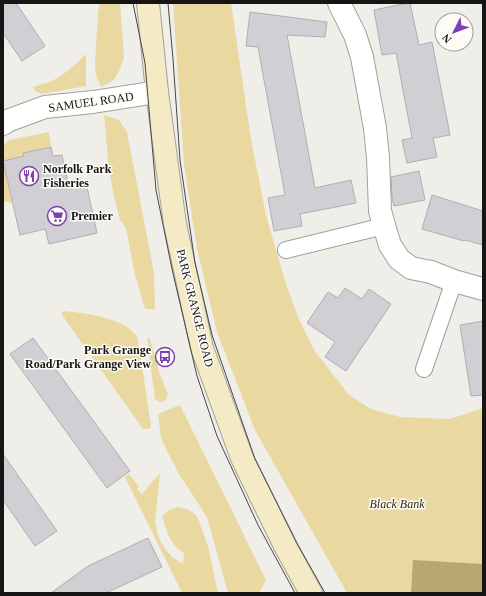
<svg xmlns="http://www.w3.org/2000/svg" width="486" height="596" viewBox="0 0 486 596" font-family="'Times New Roman',serif">
<style>
.green{fill:#e9d9a0}
.forest{fill:#b8a870}
.building{fill:#d1ced4;stroke:#b1aeb4}
.lines{fill:none;stroke-linecap:round;stroke-linejoin:round}
.lane-casing{stroke:#a2a09b;stroke-width:18}
.street-casing{stroke:#a2a09b;stroke-width:24}
.secondary-casing{stroke:#a2a09b;stroke-width:24}
.lane{stroke:#fff;stroke-width:16}
.street{stroke:#fff;stroke-width:22}
.secondary{stroke:#f4eac5;stroke-width:22}
.tram{stroke:#484744;stroke-width:1}
.labels{text-anchor:middle;stroke-width:3;stroke-linejoin:round;paint-order:stroke}
.street-label{font-size:12px;fill:#161513;stroke:#fdfbf5}
.poi-label{font-size:12px;font-weight:bold;fill:#161513;stroke:#fdfbf5;text-anchor:start}
.park-label{font-size:12px;font-style:italic;fill:#30290f;stroke:#fdfbf5}
</style>
<rect width="100%" height="100%" fill="#f0eee8"/>
<path class="green" d="M 100,3 L 120,3 L 124,58 L 119,71 L 114,80 L 101,87 L 96,75 L 95,64 L 98,12 Z
M 173,3 L 231,3 L 251,139 L 266,215 L 286,284 L 298,317 L 314,350 L 349,395 L 371,409 L 400,417 L 450,419 L 483,408 L 483,593 L 347,593 L 255,430 L 217,332 L 197,249 L 184,164 Z
M 86,54 L 86,86 L 42,94 L 35,91 L 33,87 C 43,84 54,81 62,75 C 71,69 78,61 86,54 Z
M 104,115 L 119,120 L 127,132 L 154,273 L 155,309 L 145,309 L 135,275 L 126,228 L 120,220 L 114,197 L 109,170 Z
M 49,132 L 51,147 L 23,153 L 24,156 L 3,161 L 12,203 L 3,201 L 3,145 L 10,140 Z
M 65,311 C 85,313 122,318 135,334 C 138,337 138,342 139,346 L 151,426 L 149,429 L 143,429 L 62,315 L 62,312 Z
M 147,337 L 150,339 L 159,372 L 168,394 L 166,399 L 162,402 L 159,402 L 155,399 Z
M 180,405 L 266,580 L 259,593 L 228,593 L 207,517 L 179,474 L 170,457 L 161,438 L 158,414 Z
M 160,473 L 155,521 L 158,536 L 165,549 L 172,557 L 183,564 L 184,553 C 169,543 168,533 162,516 L 169,510 L 178,507 L 189,510 L 196,515 L 199,521 L 208,546 L 218,593 L 182,593 L 125,477 L 129,474 L 139,487 L 137,489 L 142,494 Z"/>
<path class="forest" d="M 413,560 L 483,564 L 483,593 L 411,593 Z"/>
<path class="building" d="M 3,3 L 16,3 L 45,46 L 22,61 L 3,33 Z
M 408,3 L 410,3 L 419,45 L 432,42 L 450,135 L 433,138 L 437,157 L 407,163 L 402,140 L 412,138 L 396,53 L 382,55 L 374,10 Z
M 250,12 L 327,22 L 325,37 L 287,35 L 315,188 L 351,180 L 356,203 L 300,214 L 302,226 L 274,231 L 268,198 L 285,195 L 258,47 L 246,46 Z
M 51,147 L 53,156 L 62,155 L 69,187 L 86,183 L 97,233 L 49,244 L 45,229 L 20,235 L 3,161 L 24,156 L 23,153 Z
M 419,171 L 425,200 L 394,206 L 392,198 L 391,177 Z
M 432,195 L 483,211 L 483,245 L 465,240 L 464,241 L 422,229 Z
M 345,288 L 362,299 L 369,289 L 391,304 L 346,371 L 325,357 L 335,342 L 307,323 L 328,292 L 338,298 Z
M 483,321 L 483,395 L 471,396 L 460,325 Z
M 33,338 L 130,471 L 107,488 L 10,354 Z
M 3,454 L 57,531 L 35,546 L 3,500 Z
M 148,538 L 162,567 L 106,593 L 51,593 L 88,566 Z"/>
<g class="lines">
<g class="lane-casing">
<path id="lane" d="M 286,250 L 384,226
M 424,369 L 454,281"/>
</g>
<g class="street-casing">
<path id="street" d="M 339,3 L 355,35 L 362,57 L 375,128 L 378,157 L 380,211 L 386,232 L 390,245 L 399,259 L 411,268 L 431,272 L 454,281 L 483,289
M 3,124 L 7,121 L 45,107 L 93,102 L 157,92"/>
</g>
<g class="secondary-casing">
<path id="secondary" d="M 148,3 L 157,92 L 175,224 L 202,348 L 242,458 L 285,546 L 311,593"/>
</g>
<use href="#lane" class="lane"/>
<use href="#street" class="street"/>
<use href="#secondary" class="secondary"/>
<path class="tram" d="M 133,3 L 145,63 L 156,190 L 172,269 L 197,376 L 217,436 L 258,525 L 295,593
M 168,3 L 173,59 L 180,160 L 195,263 L 212,335 L 255,459 L 298,545 L 325,593"/>
</g>
<defs>
<g id="restaurant-ring" transform="scale(1)"><circle r="9.5" fill="#fdfbf5" stroke="#7f40b5" stroke-width="1.5"/><path d="M-5-6h1v4h1v-4h1v4h1v-4h1v5L-1.5 .5V6h-2V.5L-5-1ZM5-6V6H3V1.5H1.5Q1.5-4 5-6Z" fill="#7f40b5"/></g>
<g id="supermarket-ring" transform="scale(1)"><circle r="9.5" fill="#fdfbf5" stroke="#7f40b5" stroke-width="1.5"/><path d="M-6-5.5h2.5l.6 2H6L4.5 2H-2.5L-4.4-4H-6ZM-1.5 3.2a1.3 1.3 0 1 0 .1 0ZM3 3.2a1.3 1.3 0 1 0 .1 0Z" fill="#7f40b5"/></g>
<g id="bus-ring" transform="scale(1)"><circle r="9.5" fill="#fdfbf5" stroke="#7f40b5" stroke-width="1.5"/><path d="M-5-6H5V4H4V6H2V4H-2V6H-4V4H-5ZM-3.5-4V0h7V-4ZM-3.5 1.2v1.5H-2V1.2ZM2 1.2v1.5H3.5V1.2Z" fill="#7f40b5"/></g>
</defs>
<g fill-rule="evenodd">
<use href="#restaurant-ring" x="29" y="176"/>
<use href="#supermarket-ring" x="57" y="216"/>
<use href="#bus-ring" x="165" y="357"/>
</g>
<g class="labels">
<g class="street-label">
<text transform="translate(91 102) rotate(-8)" y="4">SAMUEL ROAD</text>
<text transform="translate(195 308) rotate(76)" y="4">PARK GRANGE ROAD</text>
</g>
<g class="poi-label">
<text x="43" y="173">Norfolk Park<tspan x="43" dy="14">Fisheries</tspan></text>
<text x="71" y="220">Premier</text>
<text x="151" y="354" text-anchor="end">Park Grange<tspan x="151" dy="14">Road/Park Grange View</tspan></text>
</g>
<g class="park-label">
<text x="397" y="508">Black Bank</text>
</g>
</g>
<rect width="486" height="596" fill="none" stroke="#161513" stroke-width="8"/>
<g transform="translate(454 32) rotate(228)"><circle r="19" fill="#fdfbf5" stroke="#a19f9b"/>
<path d="M0-3L7 15L0 10L-7 15Z" fill="#7f40b5"/>
<text y="-6" font-size="11" font-weight="bold" text-anchor="middle" fill="#161513">N</text>
</g>
</svg>
